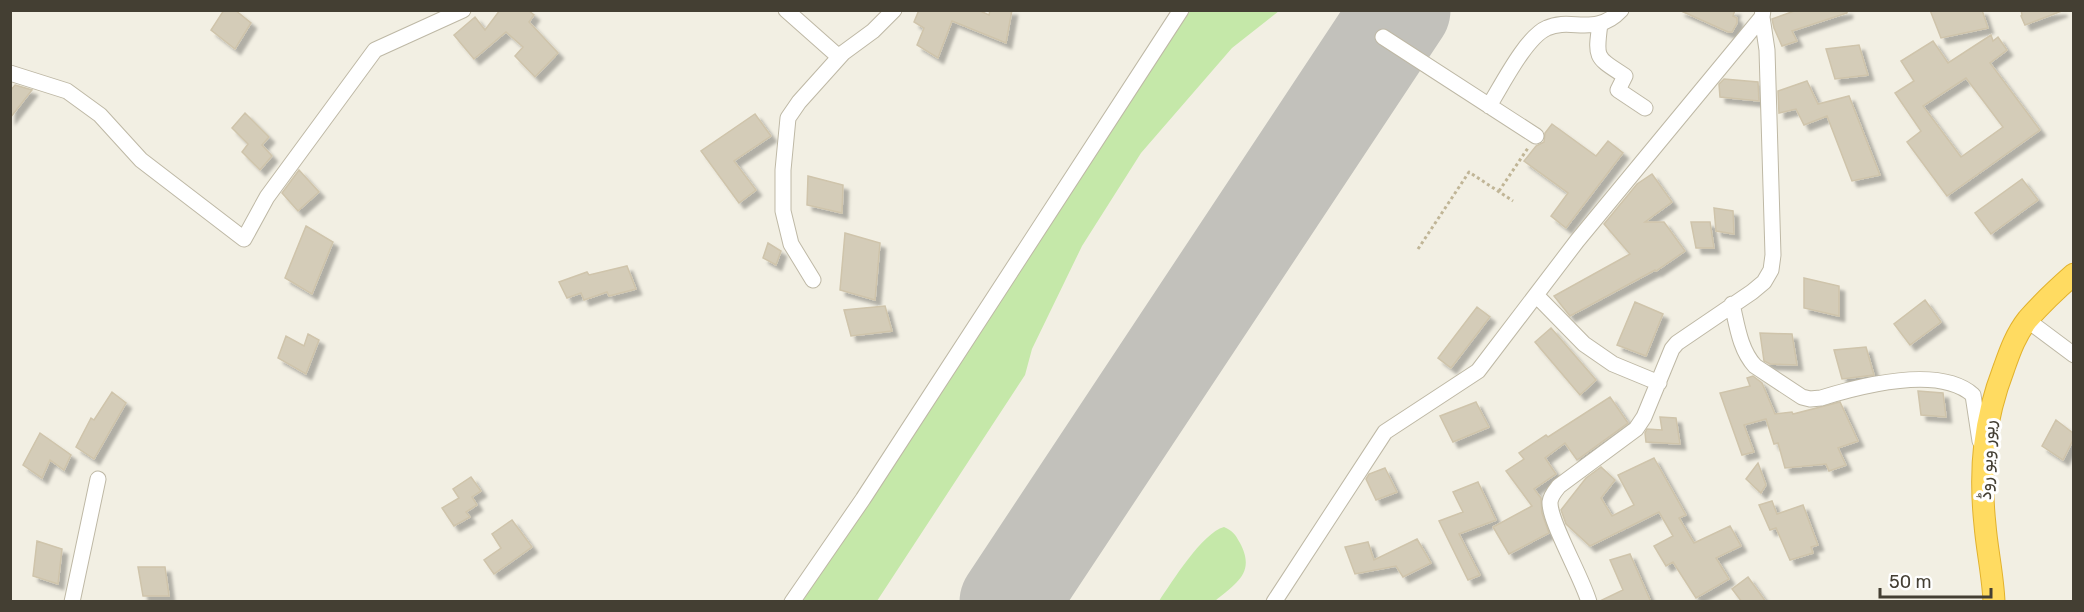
<svg xmlns="http://www.w3.org/2000/svg" width="2084" height="612" viewBox="0 0 2084 612" font-family="Rubik,Vazirmatn,sans-serif">
<style>
.green{fill:#c5e8a9}
.lines{fill:none;stroke-linecap:round;stroke-linejoin:round}
.runway{stroke:#c2c1bb;stroke-width:99}
.building{fill:#d4ccb8;stroke:#cfc4ab;stroke-width:1.5;fill-rule:evenodd;filter:url(#shadow)}
.minor-casing{stroke:#beb8a5;stroke-width:17}
.highway-casing{stroke:#e2b22d;stroke-width:23}
.path{stroke:#c0b596;stroke-width:3;stroke-dasharray:3 3;stroke-linecap:butt}
.minor{stroke:#fff;stroke-width:15}
.highway{stroke:#ffdb61;stroke-width:21}
.labels{text-anchor:middle;stroke-width:6;stroke-linejoin:round;paint-order:stroke}
.street-label{font-size:18px;fill:#443f33;stroke:#fff}
</style>
<defs>
<filter id="shadow"><feDropShadow dx="5.5" dy="5.5" stdDeviation="1.5" flood-color="#0004"/></filter>
</defs>
<rect width="100%" height="100%" fill="#f2efe3"/>
<path class="green" d="M 1190,11 L 1279,11 L 1232,48 L 1141,153 L 1082,246 L 1032,349 L 1025,375 L 877,601 L 798,602 Z
M 1224,527 C 1233,531 1235,534 1240,543 C 1256,573 1236,583 1215,601 L 1159,601 C 1172,582 1202,533 1224,527 Z"/>
<g class="lines">
<path class="runway" d="M 1009,602 L 1401,10"/>
</g>
<path class="building" d="M 224,10 L 235,10 L 251,23 L 235,49 L 211,30 Z
M 500,10 L 528,10 L 534,15 L 529,22 L 558,53 L 535,77 L 515,56 L 523,47 L 506,32 L 474,59 L 454,35 L 475,17 L 485,30 Z
M 919,10 L 978,10 L 989,15 L 990,10 L 1012,10 L 1006,43 L 952,21 L 938,58 L 917,45 L 924,28 L 914,22 Z
M 1679,10 L 1735,10 L 1733,16 L 1737,18 L 1737,23 L 1732,32 L 1728,32 Z
M 1797,10 L 1847,10 L 1847,13 L 1792,31 L 1797,41 L 1782,46 L 1774,28 L 1772,19 Z
M 1930,10 L 1982,10 L 1988,28 L 1941,38 Z
M 2021,10 L 2061,10 L 2062,11 L 2025,25 L 2021,16 L 2022,15 Z
M 1991,35 L 1993,41 L 1998,37 L 2007,50 L 1990,63 L 2040,130 L 1947,196 L 1907,142 L 1921,131 L 1895,93 L 1914,81 L 1901,61 L 1933,41 L 1948,63 ZM 1966,78 L 2003,127 L 1961,157 L 1923,106 Z
M 1859,45 L 1868,75 L 1835,79 L 1826,49 Z
M 1724,79 L 1758,82 L 1759,101 L 1720,97 L 1719,84 Z
M 1807,81 L 1818,104 L 1849,96 L 1880,175 L 1852,181 L 1827,116 L 1804,125 L 1796,109 L 1779,113 L 1778,91 Z
M 15,85 L 32,90 L 10,118 L 10,91 Z
M 245,113 L 269,137 L 262,145 L 272,156 L 260,170 L 242,152 L 248,144 L 232,128 Z
M 755,114 L 771,136 L 734,161 L 756,190 L 739,203 L 701,151 Z
M 1552,124 L 1596,156 L 1608,141 L 1623,153 L 1566,228 L 1551,216 L 1568,193 L 1524,161 L 1536,146 L 1544,142 L 1545,133 Z
M 299,170 L 319,192 L 298,211 L 282,193 Z
M 1652,174 L 1672,202 L 1645,222 L 1664,222 L 1685,251 L 1656,271 L 1655,270 L 1570,316 L 1554,296 L 1630,254 L 1604,224 L 1637,184 Z
M 808,176 L 843,185 L 842,213 L 807,205 Z
M 2022,179 L 2038,200 L 1991,234 L 1975,213 Z
M 1714,208 L 1733,211 L 1734,234 L 1716,231 Z
M 1691,222 L 1710,222 L 1714,248 L 1696,248 Z
M 306,226 L 333,242 L 312,294 L 285,278 Z
M 845,233 L 880,243 L 875,300 L 840,290 Z
M 768,243 L 781,251 L 776,265 L 763,258 Z
M 627,266 L 636,289 L 609,296 L 607,292 L 584,300 L 581,293 L 567,298 L 559,282 L 587,272 L 589,275 Z
M 1804,278 L 1839,286 L 1839,316 L 1804,308 Z
M 1925,300 L 1941,322 L 1910,345 L 1894,324 Z
M 1635,302 L 1663,314 L 1646,356 L 1617,345 Z
M 885,306 L 892,331 L 851,336 L 844,310 Z
M 1477,307 L 1490,317 L 1451,368 L 1438,358 Z
M 1551,328 L 1596,380 L 1580,395 L 1535,342 Z
M 1760,333 L 1792,334 L 1797,365 L 1770,364 L 1764,361 Z
M 308,334 L 319,340 L 306,374 L 278,358 L 286,336 L 304,346 Z
M 1866,347 L 1874,375 L 1842,379 L 1834,350 Z
M 1753,376 L 1762,383 L 1775,414 L 1792,412 L 1793,414 L 1840,402 L 1858,441 L 1838,448 L 1846,465 L 1829,471 L 1826,464 L 1785,468 L 1778,443 L 1774,444 L 1766,419 L 1744,425 L 1754,452 L 1742,455 L 1720,393 L 1750,386 L 1747,378 Z
M 1918,391 L 1943,393 L 1946,417 L 1921,415 Z
M 112,392 L 126,403 L 94,459 L 76,447 L 91,418 L 94,420 Z
M 1610,397 L 1628,423 L 1577,460 L 1565,443 L 1545,458 L 1556,474 L 1534,489 L 1541,498 L 1542,513 L 1549,533 L 1509,554 L 1493,527 L 1532,506 L 1506,471 L 1524,459 L 1519,453 L 1546,435 L 1548,437 Z
M 1476,402 L 1489,427 L 1453,442 L 1440,416 Z
M 1660,417 L 1676,418 L 1680,444 L 1646,442 L 1645,433 L 1647,429 L 1662,430 Z
M 2056,420 L 2073,433 L 2073,440 L 2063,460 L 2042,446 Z
M 40,433 L 71,455 L 64,470 L 50,460 L 42,478 L 23,465 Z
M 1654,458 L 1686,515 L 1679,518 L 1694,543 L 1730,526 L 1741,546 L 1716,558 L 1729,579 L 1696,598 L 1673,562 L 1666,566 L 1654,546 L 1673,536 L 1659,512 L 1590,546 L 1566,524 L 1561,510 L 1586,478 L 1601,467 L 1615,480 L 1601,498 L 1612,516 L 1634,505 L 1618,475 Z
M 1758,463 L 1766,485 L 1761,493 L 1746,479 Z
M 1385,468 L 1397,492 L 1376,500 L 1366,479 L 1369,474 Z
M 471,477 L 481,491 L 472,497 L 477,505 L 466,512 L 470,517 L 454,526 L 442,508 L 459,498 L 453,489 Z
M 1478,482 L 1496,520 L 1459,534 L 1480,575 L 1468,580 L 1439,521 L 1463,512 L 1453,492 Z
M 1772,501 L 1777,514 L 1803,505 L 1818,545 L 1811,547 L 1813,553 L 1790,560 L 1776,528 L 1770,530 L 1759,505 Z
M 512,520 L 532,547 L 494,574 L 484,560 L 501,548 L 492,534 Z
M 1417,539 L 1431,563 L 1403,577 L 1396,566 L 1355,574 L 1345,547 L 1368,542 L 1374,560 Z
M 37,541 L 62,549 L 58,584 L 33,576 Z
M 1630,554 L 1651,602 L 1598,602 L 1623,590 L 1610,560 Z
M 138,567 L 165,567 L 169,596 L 143,596 Z
M 1748,577 L 1766,602 L 1742,602 L 1732,589 Z"/>
<g class="lines">
<g class="minor-casing">
<path id="minor" d="M 786,10 L 839,57
M 1600,24 C 1595,59 1596,57 1625,76 L 1618,90 L 1645,108
M 1383,37 L 1536,136
M 10,73 L 67,91 L 100,115 L 141,160 L 244,239 L 267,197 L 375,50 L 463,10
M 1489,106 C 1502,85 1526,37 1547,28 C 1571,17 1596,37 1621,10
M 813,280 L 791,244 L 783,211 L 783,170 L 788,118 L 799,102 L 843,53 L 873,31 L 894,10
M 1536,295 L 1584,344 L 1613,364 L 1659,383
M 1732,304 C 1737,325 1740,350 1755,366 L 1802,397 L 1810,399 L 1821,398 C 1860,386 1939,365 1973,395 L 1980,441
M 2027,320 L 2074,355
M 72,602 L 98,479
M 792,602 L 863,499 L 1181,10
M 1274,602 L 1385,432 L 1478,371 L 1577,241 L 1762,17
M 1589,602 C 1582,577 1549,521 1550,502 C 1551,495 1555,491 1559,486 L 1636,429 L 1644,417 L 1672,349 L 1677,343 L 1752,292 L 1764,282 L 1771,270 L 1773,255 L 1767,50 L 1762,17 L 1763,10"/>
</g>
<g class="highway-casing">
<path id="highway" d="M 1994,602 C 1993,576 1987,550 1985,525 C 1979,468 1984,420 2004,368 C 2010,351 2016,334 2028,319 C 2042,303 2058,288 2074,274"/>
</g>
<path class="path" d="M 1499,191 L 1528,148
M 1418,249 L 1469,172 L 1513,201"/>
<use href="#minor" class="minor"/>
<use href="#highway" class="highway"/>
</g>
<g class="labels">
<g class="street-label">
<text transform="translate(1987 460) rotate(-87)" y="6">ریور ویو روڈ</text>
</g>
</g>
<rect width="2084" height="612" fill="none" stroke="#443f33" stroke-width="24"/>
<path d="M1880 588v9h111v-9" fill="none" stroke="#443f33" stroke-width="3"/>
<text x="1889" y="588" font-size="18" fill="#443f33" stroke="#ffffff" stroke-width="4.5" paint-order="stroke">50 m</text>
</svg>
